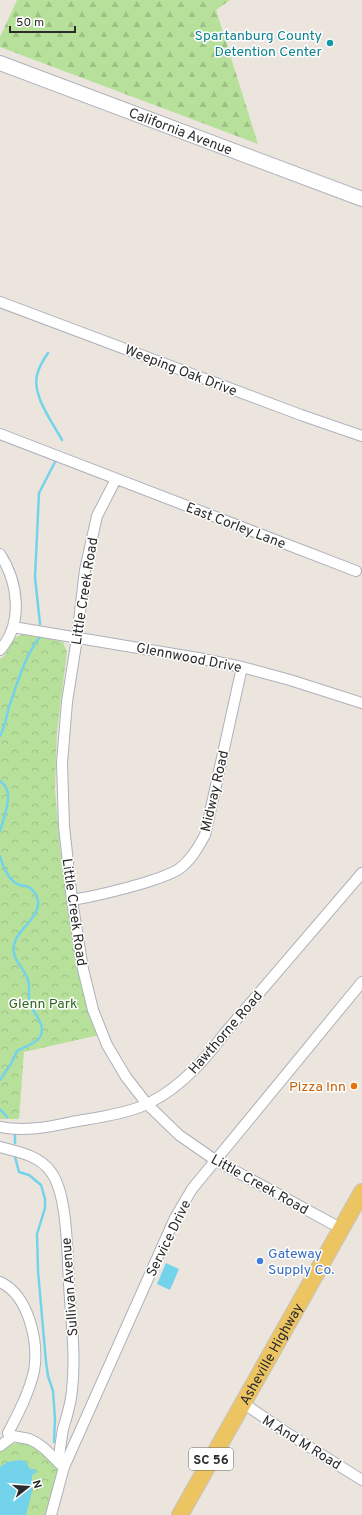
<svg xmlns="http://www.w3.org/2000/svg" width="362" height="1515" viewBox="0 0 362 1515" font-family="Overpass,sans-serif">
<style>
.forest{fill:url(#forest-firs)}
.park{fill:url(#park-crowns)}
.water{fill:#73d3eb}
.lines{fill:none;stroke-linecap:round;stroke-linejoin:round}
.stream{stroke:#73d3eb;stroke-width:2.5}
.street-casing{stroke:#aeb1bb;stroke-width:12}
.secondary-casing{stroke:#aeb1bb;stroke-width:16}
.primary-casing{stroke:#c4c4c4;stroke-width:18}
.street{stroke:#fff;stroke-width:10}
.secondary{stroke:#fff;stroke-width:14}
.primary{stroke:#edc462;stroke-width:16}
.culture-dot{fill:#0f9aa8;stroke:#fff;stroke-width:1.5}
.food-dot{fill:#e8710a;stroke:#fff;stroke-width:1.5}
.shop-dot{fill:#3f7fe0;stroke:#fff;stroke-width:1.5}
.labels{text-anchor:middle;stroke-width:3;stroke-linejoin:round;paint-order:stroke}
.shield{fill:#fff;stroke:#6b6b6b;stroke-width:1}
.shield-label{font-size:13px;font-weight:bold;fill:#2b2b2b}
.culture-label{font-size:14px;fill:#0d838f;stroke:#fff;text-anchor:end}
.street-label{font-size:14px;fill:#2b2b2b;stroke:#fff}
.park-label{font-size:14px;fill:#30661c;stroke:#fff}
.food-label{font-size:14px;fill:#c56008;stroke:#fff;text-anchor:end}
.shop-label{font-size:14px;fill:#366cbe;stroke:#fff;text-anchor:start}
</style>
<defs>
<pattern id="forest-firs" width="22" height="20" patternUnits="userSpaceOnUse"><rect width="22" height="20" fill="#b7e19b"/><path d="M5 1l3.5 6h-7zM16 11l3.5 6h-7z" fill="#9ec186"/></pattern>
<pattern id="park-crowns" width="20" height="18" patternUnits="userSpaceOnUse"><rect width="20" height="18" fill="#b7e19b"/><path d="M2 6a3 3 0 1 1 6 0M12 15a3 3 0 1 1 6 0" fill="none" stroke="#9ec186"/></pattern>
</defs>
<rect width="100%" height="100%" fill="#ece5dd"/>
<path class="forest" d="M 17,0 L 230,0 L 216,10 L 258,144 L 0,47 L 0,37 Z"/>
<path class="park" d="M 25,633 L 63,642 L 67,652 L 57,731 L 55,789 L 60,848 L 71,928 L 83,987 L 99,1035 L 24,1052 L 19,1119 L 0,1119 L 0,659 L 5,655 L 14,638 Z
M 29,1439 L 63,1471 L 50,1515 L 0,1515 L 0,1448 Z"/>
<path class="water" d="M 166,1263 L 179,1269 L 170,1290 L 157,1284 Z
M 20,1460 L 25,1461 L 30,1469 L 35,1469 L 36,1473 L 32,1475 L 32,1492 L 26,1515 L 0,1515 L 0,1467 L 7,1462 Z"/>
<g class="lines">
<path class="stream" d="M 48,353 C 43,360 39,367 37,375 C 32,396 53,423 62,440
M 40,624 L 35,577 L 39,493 L 55,462
M 0,736 C 5,728 6,717 9,707 C 17,684 24,658 39,638
M 0,781 C 16,791 4,816 0,831
M 0,856 C 3,866 6,875 14,882 C 23,889 29,882 36,895 C 36,897 38,899 38,901 C 40,919 17,928 14,945 C 11,960 24,967 28,980 C 31,988 27,996 30,1004 C 34,1014 47,1026 40,1037 C 36,1044 23,1047 17,1051 L 12,1062 L 0,1080
M 0,1109 L 7,1117
M 15,1133 L 15,1143
M 14,1153 L 19,1172 L 29,1175 L 41,1185 L 45,1199 L 45,1208 L 37,1234 L 38,1271 L 46,1362 L 48,1376 L 53,1391 L 55,1419 L 54,1442"/>
<g class="street-casing">
<path id="street" d="M 0,302 L 301,415 L 362,436
M 0,434 L 356,571
M 116,479 L 97,516 L 85,570 L 77,638 L 67,702 L 62,763 L 64,826 L 72,900 L 83,969 L 93,1010 L 107,1045 L 126,1077 L 147,1104 L 179,1135 L 215,1160 L 342,1229
M 0,554 C 18,582 24,623 0,650
M 13,627 L 198,658 L 242,667 L 290,680 L 362,703
M 72,900 C 97,896 120,890 144,883 C 156,879 168,876 179,869 C 191,860 198,848 205,835 L 242,667
M 0,1127 C 25,1132 48,1127 72,1122 C 94,1118 120,1115 140,1107 C 175,1093 203,1063 224,1034 L 362,873
M 0,1147 C 18,1152 39,1155 51,1172 C 68,1195 67,1254 69,1284 C 71,1319 76,1356 72,1390 C 71,1404 67,1416 63,1429 C 61,1440 60,1451 58,1462
M 0,1282 C 29,1295 39,1343 34,1371 C 29,1393 18,1414 8,1433
M 243,1403 L 284,1431 L 362,1480
M 0,1446 L 13,1436 L 29,1439 L 37,1443 L 45,1449 L 61,1465
M 51,1515 L 64,1467 L 175,1218 L 192,1189 L 362,982"/>
</g>
<g class="secondary-casing">
<g id="secondary">
<path id="s1" d="M 0,63 L 362,199"/>
</g>
</g>
<g class="primary-casing">
<g id="primary">
<path id="s2" d="M 180,1515 L 362,1192"/>
</g>
</g>
<use href="#street" class="street"/>
<use href="#secondary" class="secondary"/>
<use href="#primary" class="primary"/>
</g>
<circle class="culture-dot" cx="330" cy="43" r="4"/>
<circle class="food-dot" cx="354" cy="1086" r="4"/>
<circle class="shop-dot" cx="260" cy="1261" r="4"/>
<g class="labels">
<rect class="shield" x="189" y="1448" width="44" height="22" rx="3"/>
<g class="shield-label">
<text x="211" y="1464">SC 56</text>
</g>
<g class="culture-label">
<text x="322" y="40">Spartanburg County<tspan x="322" dy="16">Detention Center</tspan></text>
</g>
<g class="street-label">
<text dy="5" stroke="none"><textPath href="#s1" startOffset="193">California Avenue</textPath></text>
<text transform="translate(181 370) rotate(21)" y="5">Weeping Oak Drive</text>
<text transform="translate(236 525) rotate(21)" y="5">East Corley Lane</text>
<text transform="translate(84 591) rotate(-81)" y="5">Little Creek Road</text>
<text transform="translate(189 657) rotate(11)" y="5">Glennwood Drive</text>
<text transform="translate(214 791) rotate(-77)" y="5">Midway Road</text>
<text transform="translate(75 912) rotate(82)" y="5">Little Creek Road</text>
<text transform="translate(225 1032) rotate(-49)" y="5">Hawthorne Road</text>
<text transform="translate(260 1184) rotate(29)" y="5">Little Creek Road</text>
<text transform="translate(168 1238) rotate(-64)" y="5">Service Drive</text>
<text transform="translate(69 1287) rotate(-94)" y="5">Sullivan Avenue</text>
<text dy="5" stroke="none"><textPath href="#s2" startOffset="185">Asheville Highway</textPath></text>
<text transform="translate(302 1442) rotate(32)" y="5">M And M Road</text>
</g>
<g class="park-label">
<text x="43" y="1008">Glenn Park</text>
</g>
<g class="food-label">
<text x="346" y="1091">Pizza Inn</text>
</g>
<g class="shop-label">
<text x="268" y="1258">Gateway<tspan x="268" dy="16">Supply Co.</tspan></text>
</g>
</g>
<g transform="translate(28 1487) rotate(73)" stroke="#ffffff" stroke-width="3" paint-order="stroke">
<path d="M0-3L7 15L0 10L-7 15Z" fill="#2b2b2b"/>
<text y="-6" font-size="11" font-weight="bold" text-anchor="middle" fill="#2b2b2b">N</text>
</g>
<path d="M10 26v6h65v-6" fill="none" stroke="#2b2b2b" stroke-width="2"/>
<text x="16" y="26" font-size="12" fill="#2b2b2b" stroke="#ffffff" stroke-width="3" paint-order="stroke">50 m</text>
</svg>
